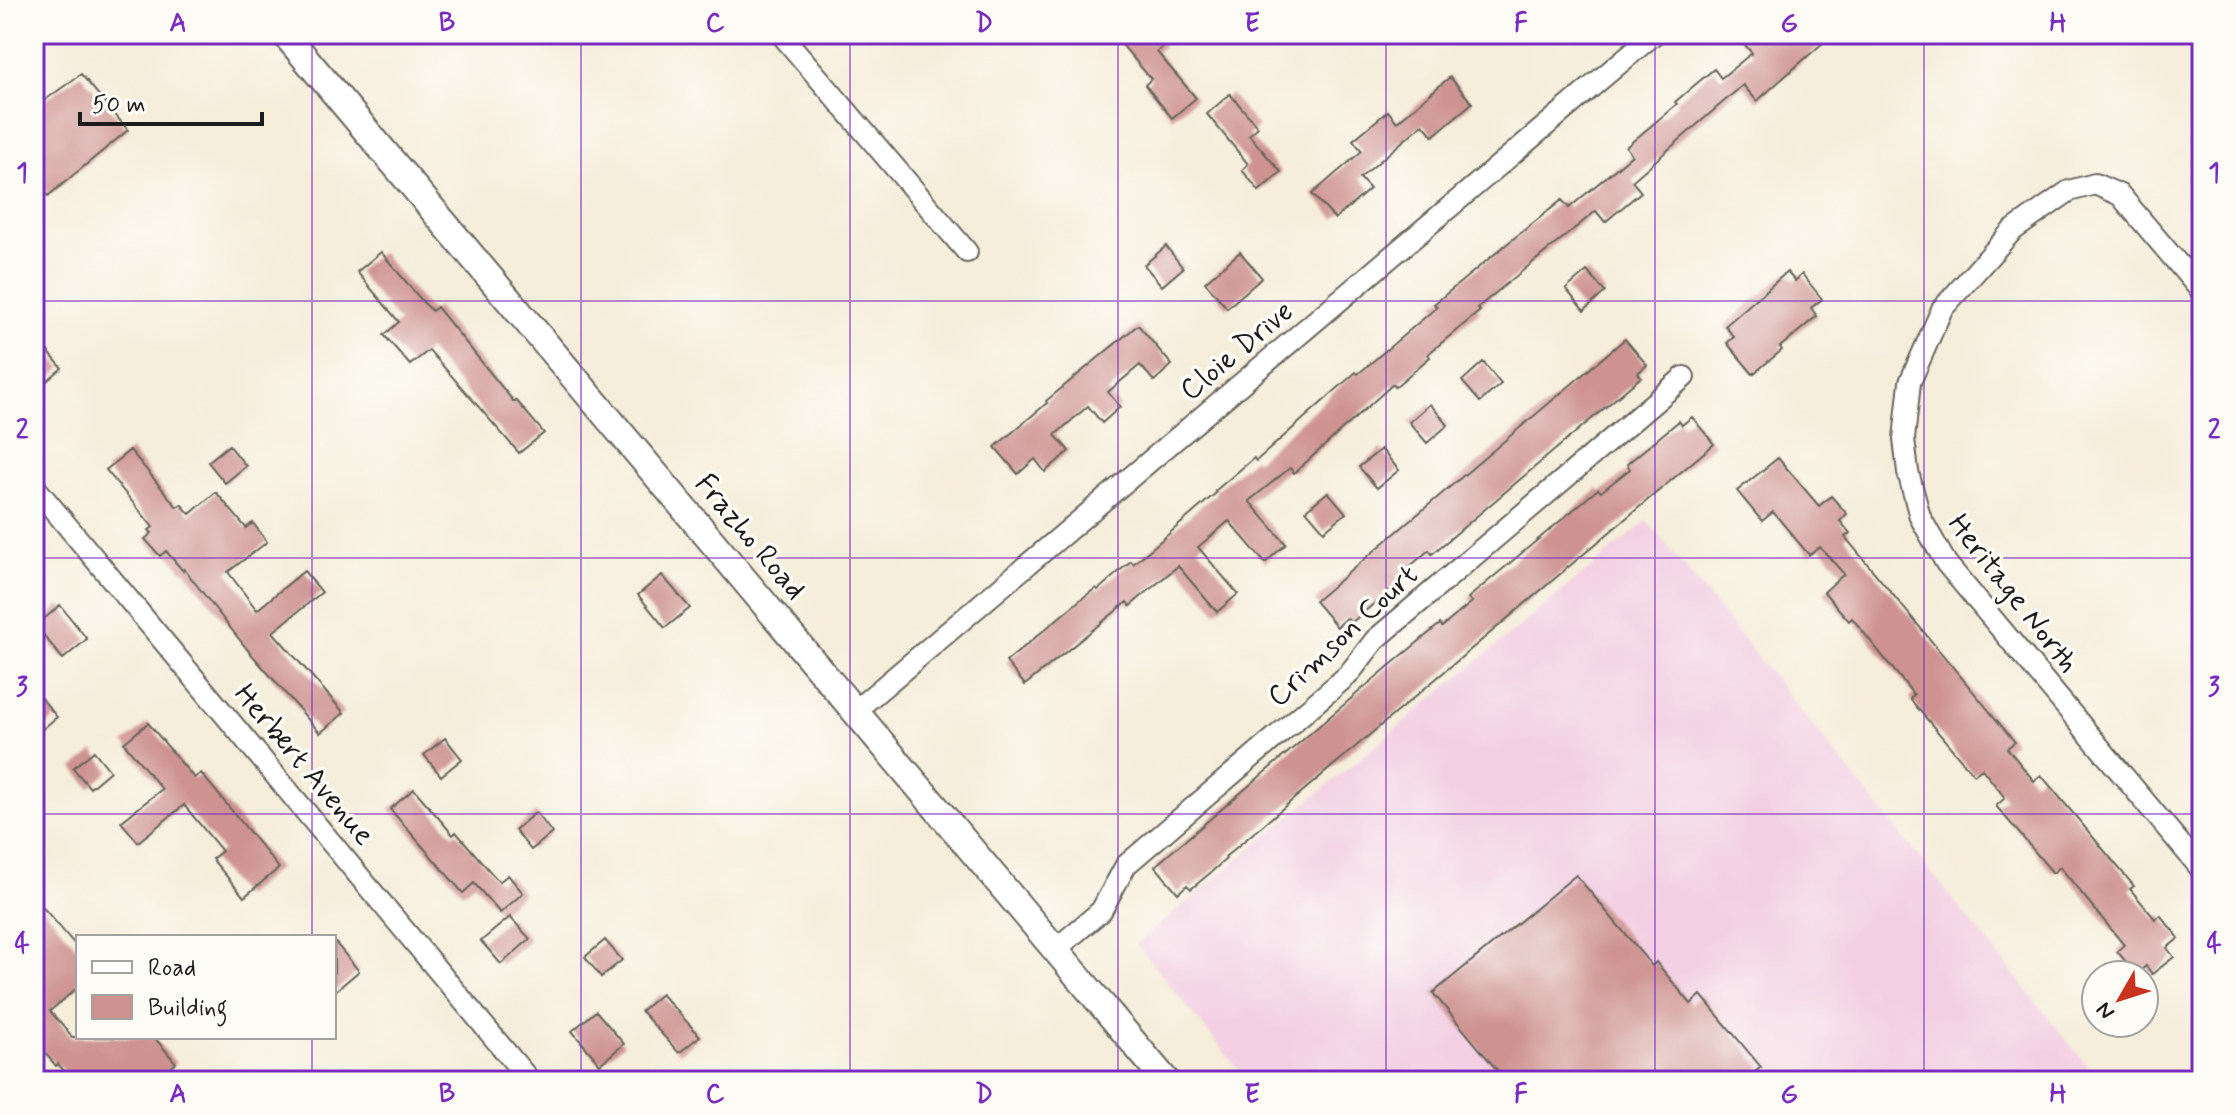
<svg xmlns="http://www.w3.org/2000/svg" width="2236" height="1115" viewBox="0 0 2236 1115" font-family="Mynerve,sans-serif">
<style>
.built{fill:#f2cfe2}
.building{fill:#ce9391}
.lines{fill:none;stroke-linecap:round;stroke-linejoin:round}
.minor-casing{stroke:#68655e;stroke-width:24}
.tertiary-casing{stroke:#68655e;stroke-width:30}
.minor{stroke:#fff;stroke-width:20}
.tertiary{stroke:#fff;stroke-width:26}
.grid{fill:none;stroke:#7b2cbf;stroke-width:2;stroke-opacity:0.55}
.labels{text-anchor:middle;stroke-width:7;stroke-linejoin:round;paint-order:stroke}
.street-label{font-size:30px;fill:#1c1c1c;stroke:#fdfcf7}
.neatline{fill:none;stroke:#7b2cbf;stroke-width:3}
.grid-label{font-size:26px;text-anchor:middle;font-weight:bold;fill:#7b2cbf}
</style>
<rect width="100%" height="100%" fill="#fdfcf7"/>
<filter id="ink" filterUnits="userSpaceOnUse"><feTurbulence type="fractalNoise" baseFrequency=".0125" numOctaves="2"/><feDisplacementMap in="SourceGraphic" scale="16" xChannelSelector="R" yChannelSelector="G"/><feConvolveMatrix kernelMatrix="1 2 1 2 8 2 1 2 1" color-interpolation-filters="sRGB"/></filter>
<filter id="wash" filterUnits="userSpaceOnUse"><feTurbulence type="fractalNoise" baseFrequency=".006" numOctaves="4" result="noise"/><feDisplacementMap in="SourceGraphic" scale="32" xChannelSelector="R" yChannelSelector="G"/><feGaussianBlur stdDeviation="1.8" result="paint"/><feColorMatrix in="noise" values="0 0 0 0 0 0 0 0 0 0 0 0 0 0 0 0 0 1.4 0 .05"/><feComposite in="paint" operator="in"/></filter>
<g filter="url(#wash)">
<rect width="100%" height="100%" fill="#f6edda"/>
<path class="built" d="M 1647,521 L 2100,1081 L 1248,1081 L 1136,944 Z"/>
<g id="blocks">
<path class="building" d="M 1113,34 L 1154,34 L 1164,46 L 1157,52 L 1196,98 L 1172,118 L 1145,85 L 1151,79 Z
M 1735,34 L 1833,34 L 1757,101 L 1743,85 L 1632,181 L 1641,192 L 1605,222 L 1596,211 L 1477,308 L 1480,311 L 1428,354 L 1430,357 L 1395,387 L 1393,384 L 1294,473 L 1290,468 L 1249,501 L 1286,544 L 1265,563 L 1229,521 L 1198,547 L 1238,594 L 1217,612 L 1178,566 L 1130,606 L 1127,602 L 1025,685 L 1006,662 L 1080,600 L 1096,588 L 1098,590 L 1131,561 L 1133,564 L 1164,538 L 1216,493 L 1215,491 L 1254,458 L 1256,461 L 1356,372 L 1358,374 L 1437,307 L 1434,304 L 1508,243 L 1562,200 L 1569,208 L 1632,155 L 1626,147 L 1677,104 L 1675,102 L 1690,89 L 1714,69 L 1721,78 L 1752,53 Z
M 81,74 L 128,130 L 48,196 L 34,179 L 34,108 Z
M 1450,77 L 1472,103 L 1433,136 L 1423,124 L 1360,178 L 1370,189 L 1335,219 L 1312,194 L 1362,151 L 1353,140 L 1388,111 L 1397,122 Z
M 1230,94 L 1258,127 L 1249,135 L 1281,172 L 1259,191 L 1242,170 L 1248,164 L 1207,114 Z
M 1166,246 L 1183,268 L 1162,286 L 1144,265 Z
M 381,252 L 423,302 L 432,311 L 437,307 L 514,402 L 516,400 L 544,433 L 519,453 L 429,350 L 410,365 L 384,335 L 399,322 L 357,272 Z
M 1240,252 L 1262,278 L 1227,308 L 1205,282 Z
M 1587,271 L 1605,292 L 1584,311 L 1566,289 Z
M 1787,272 L 1795,281 L 1802,274 L 1822,299 L 1811,308 L 1817,316 L 1780,347 L 1782,350 L 1753,374 L 1727,343 L 1734,337 L 1725,326 Z
M 1138,325 L 1172,365 L 1154,381 L 1140,365 L 1108,392 L 1120,407 L 1102,423 L 1088,406 L 1055,435 L 1069,451 L 1045,472 L 1035,459 L 1018,474 L 995,447 L 1047,403 L 1046,401 Z
M 34,335 L 62,368 L 34,392 Z
M 1625,339 L 1647,365 L 1638,373 L 1641,377 L 1432,554 L 1429,550 L 1400,575 L 1403,579 L 1351,623 L 1347,618 L 1337,627 L 1315,601 Z
M 1483,362 L 1501,384 L 1480,402 L 1462,381 Z
M 1430,404 L 1448,425 L 1427,443 L 1409,422 Z
M 1692,417 L 1714,444 L 1225,857 L 1226,859 L 1209,874 L 1191,889 L 1187,885 L 1178,893 L 1155,866 L 1388,667 L 1440,624 L 1442,627 L 1472,602 L 1468,598 L 1572,511 L 1598,489 L 1601,492 L 1630,469 L 1627,464 L 1679,421 L 1682,425 Z
M 229,445 L 246,466 L 225,483 L 208,462 Z
M 1381,449 L 1399,470 L 1377,488 L 1359,467 Z
M 130,450 L 177,507 L 181,504 L 190,514 L 216,492 L 246,528 L 253,523 L 267,542 L 228,572 L 257,610 L 304,571 L 322,592 L 273,632 L 344,713 L 320,733 L 247,649 L 184,569 L 183,571 L 166,551 L 160,556 L 145,539 L 152,533 L 149,530 L 153,527 L 106,470 Z
M 1778,458 L 1819,506 L 1831,496 L 1847,514 L 1840,521 L 1850,533 L 1845,537 L 2015,742 L 2007,748 L 2034,781 L 2041,775 L 2134,886 L 2130,889 L 2155,919 L 2160,915 L 2179,938 L 2167,948 L 2174,957 L 2152,974 L 2146,966 L 2136,974 L 2117,951 L 2124,945 L 2060,867 L 2053,873 L 1996,806 L 2005,798 L 1982,769 L 1974,775 L 1910,699 L 1914,695 L 1852,618 L 1849,621 L 1824,592 L 1844,574 L 1820,547 L 1809,555 L 1773,512 L 1762,521 L 1737,491 Z
M 1328,492 L 1346,513 L 1324,531 L 1306,510 Z
M 662,575 L 690,608 L 665,628 L 638,595 Z
M 60,605 L 87,639 L 63,659 L 36,626 Z
M 34,689 L 57,717 L 34,736 Z
M 148,723 L 194,778 L 201,773 L 279,868 L 244,897 L 212,859 L 222,851 L 184,805 L 138,842 L 121,822 L 162,789 L 124,743 Z
M 445,738 L 462,759 L 441,776 L 424,755 Z
M 94,751 L 110,771 L 90,788 L 73,768 Z
M 414,789 L 453,835 L 456,832 L 499,882 L 508,875 L 523,893 L 500,913 L 474,883 L 463,893 L 390,809 Z
M 536,812 L 552,833 L 531,850 L 515,830 Z
M 1576,875 L 1652,966 L 1656,962 L 1691,1004 L 1701,995 L 1761,1067 L 1744,1081 L 1506,1081 L 1433,993 Z
M 34,897 L 78,948 L 78,987 L 50,1011 L 72,1037 L 154,1037 L 176,1063 L 156,1081 L 73,1081 L 58,1064 L 56,1066 L 34,1040 Z
M 510,917 L 530,939 L 501,964 L 481,941 Z
M 605,940 L 622,960 L 601,977 L 585,957 Z
M 334,941 L 359,971 L 334,992 Z
M 661,994 L 700,1036 L 679,1053 L 641,1011 Z
M 596,1011 L 624,1044 L 600,1064 L 572,1031 Z"/>
</g>
</g>
<g filter="url(#ink)">
<use href="#blocks" fill-opacity="0" stroke="#68655e" stroke-width="2"/>
<g class="lines">
<g class="minor-casing">
<path id="minor" d="M 781,34 L 967,252
M 2202,292 L 2120,195 L 2095,184 L 2069,191 L 2012,231 L 1942,309 L 1910,382 L 1904,439 L 1908,472 L 1920,517 L 1946,563 L 2202,870
M 34,486 L 530,1081
M 856,710 L 1654,34
M 1056,949 L 1101,911 L 1126,865 L 1348,675 L 1375,640 L 1684,377"/>
</g>
<g class="tertiary-casing">
<path id="tertiary" d="M 285,34 L 1166,1081"/>
</g>
<use href="#minor" class="minor"/>
<use href="#tertiary" class="tertiary"/>
</g>
</g>
<path class="grid" d="M 312,34 L 312,937M 581,34 L 581,1081M 850,34 L 850,1081M 1118,34 L 1118,1081M 1386,34 L 1386,1081M 1655,34 L 1655,1081M 1924,34 L 1924,1081M 34,301 L 2202,301M 34,558 L 2202,558M 34,814 L 2202,814M 312,1037 L 312,1081"/>
<g class="labels">
<g class="street-label">
<text transform="translate(1236 350) rotate(-40)" y="10">Cloie Drive</text>
<text transform="translate(751 536) rotate(50)" y="10">Frazho Road</text>
<text transform="translate(2014 593) rotate(52)" y="10">Heritage North</text>
<text transform="translate(1342 635) rotate(-43)" y="10">Crimson Court</text>
<text transform="translate(305 764) rotate(50)" y="10">Herbert Avenue</text>
</g>
</g>
<rect width="2236" height="1115" fill="none" stroke="#fdfcf7" stroke-width="88"/>
<rect x="76" y="935" width="260" height="104" fill="#fdfcf7" stroke="#a3a29f" stroke-width="2"/>
<rect x="92" y="961" width="40" height="12" fill="#ffffff" stroke="#a3a29f" stroke-width="2"/>
<text x="148" y="975" font-size="24" fill="#1c1c1c">Road</text>
<rect x="92" y="995" width="40" height="24" fill="#ce9391" stroke="#a3a29f" stroke-width="2"/>
<text x="148" y="1015" font-size="24" fill="#1c1c1c">Building</text>
<g transform="translate(2120 999) rotate(231)"><circle r="38" fill="#fdfcf7" stroke="#a3a29f" stroke-width="2"/>
<path d="M0-6L14 30L0 20L-14 30Z" fill="#c8321e"/>
<text y="-12" font-size="22" font-weight="bold" text-anchor="middle" fill="#1c1c1c">N</text>
</g>
<path d="M80 112v12h182v-12" fill="none" stroke="#1c1c1c" stroke-width="4"/>
<text x="92" y="112" font-size="24" fill="#1c1c1c" stroke="#fdfcf7" stroke-width="6" paint-order="stroke">50 m</text>
<rect x="44" y="44" width="2148" height="1027" class="neatline"/>
<g class="grid-label">
<text x="178" y="31">A</text>
<text x="447" y="31">B</text>
<text x="715" y="31">C</text>
<text x="984" y="31">D</text>
<text x="1252" y="31">E</text>
<text x="1521" y="31">F</text>
<text x="1789" y="31">G</text>
<text x="2058" y="31">H</text>
<text x="22" y="181">1</text>
<text x="2214" y="181">1</text>
<text x="22" y="438">2</text>
<text x="2214" y="438">2</text>
<text x="22" y="695">3</text>
<text x="2214" y="695">3</text>
<text x="22" y="952">4</text>
<text x="2214" y="952">4</text>
<text x="178" y="1102">A</text>
<text x="447" y="1102">B</text>
<text x="715" y="1102">C</text>
<text x="984" y="1102">D</text>
<text x="1252" y="1102">E</text>
<text x="1521" y="1102">F</text>
<text x="1789" y="1102">G</text>
<text x="2058" y="1102">H</text>
</g>
</svg>
